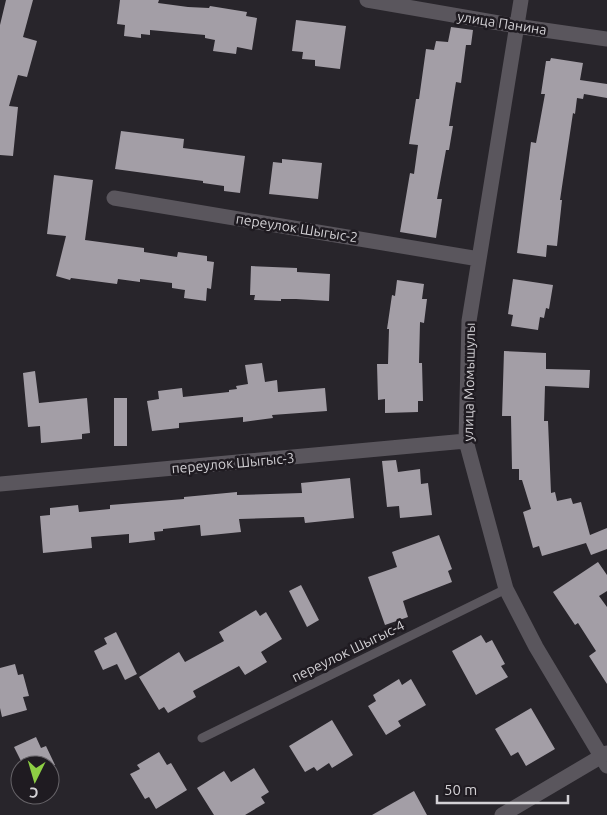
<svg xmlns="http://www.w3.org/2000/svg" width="607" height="815" viewBox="0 0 607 815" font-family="Ubuntu,sans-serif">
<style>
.building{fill:#a39ea6}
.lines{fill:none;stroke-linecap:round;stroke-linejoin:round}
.service{stroke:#5a565d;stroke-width:9}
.minor{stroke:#5a565d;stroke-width:15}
.labels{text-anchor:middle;stroke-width:5;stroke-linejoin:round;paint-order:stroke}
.street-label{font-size:14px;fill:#d3d1d5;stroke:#1f1b21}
</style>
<rect width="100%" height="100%" fill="#28252b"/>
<path class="building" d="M 6,0 L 33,0 L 23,37 L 37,41 L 27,77 L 18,75 L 9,106 L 18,107 L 13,156 L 0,155 L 0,25 Z
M 120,0 L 159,0 L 158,3 L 188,7 L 209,8 L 210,6 L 247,12 L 246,16 L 257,18 L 252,50 L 237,47 L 236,54 L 213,51 L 215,40 L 205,38 L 205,35 L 150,30 L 150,35 L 141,34 L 141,38 L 124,36 L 125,25 L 117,24 Z
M 296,20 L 346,26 L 340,69 L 315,66 L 315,60 L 302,59 L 303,52 L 292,51 Z
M 451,27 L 473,30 L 471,45 L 466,45 L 461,83 L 456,82 L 449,126 L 453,126 L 449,150 L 446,150 L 437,199 L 442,199 L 436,238 L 400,232 L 410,173 L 414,174 L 418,145 L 409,144 L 416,99 L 419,99 L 426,49 L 434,50 L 436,41 L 448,42 Z
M 551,58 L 583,63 L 580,80 L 607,84 L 607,98 L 584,94 L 583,99 L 577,98 L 575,114 L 573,113 L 560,200 L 562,200 L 557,246 L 547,245 L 546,257 L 517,253 L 531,142 L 536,143 L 545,94 L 541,94 L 546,61 L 550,61 Z
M 121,131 L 184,139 L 183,148 L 245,156 L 240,193 L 224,191 L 224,186 L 203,183 L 203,181 L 115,169 Z
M 282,159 L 322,163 L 318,199 L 269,194 L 273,162 L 282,163 Z
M 54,175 L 93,180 L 85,240 L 144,248 L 144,252 L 177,257 L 178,252 L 207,256 L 207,261 L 214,262 L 211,289 L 207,288 L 206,301 L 184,298 L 185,290 L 172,288 L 172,283 L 140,279 L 140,282 L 118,279 L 117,284 L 71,278 L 70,280 L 56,276 L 66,236 L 47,234 Z
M 251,266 L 297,268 L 297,272 L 330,274 L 329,301 L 296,299 L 281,299 L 281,301 L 254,300 L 255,295 L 250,295 Z
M 513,279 L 553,285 L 549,309 L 546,308 L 544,318 L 540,317 L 538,330 L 511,326 L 513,315 L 508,314 Z
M 397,280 L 424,284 L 422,299 L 427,299 L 424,323 L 420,322 L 419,363 L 422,363 L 423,401 L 418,401 L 418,412 L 385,413 L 385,399 L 378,400 L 377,364 L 388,364 L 389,329 L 387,329 L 392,295 L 395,296 Z
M 504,351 L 546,353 L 546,369 L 590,370 L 589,388 L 545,386 L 544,421 L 548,421 L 551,493 L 555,492 L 557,501 L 571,498 L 573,504 L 581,502 L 590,535 L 607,528 L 607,549 L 591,555 L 586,543 L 542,556 L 539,546 L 533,548 L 523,512 L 531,509 L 522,480 L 519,480 L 519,469 L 512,469 L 511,416 L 502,416 Z
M 262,363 L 265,382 L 277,380 L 278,392 L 325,388 L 327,411 L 272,415 L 273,418 L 243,422 L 243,417 L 179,423 L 179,428 L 152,431 L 147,401 L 159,399 L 158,391 L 182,388 L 183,397 L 229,392 L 229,390 L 237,389 L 236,386 L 248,384 L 245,365 Z
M 35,371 L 39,403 L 87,398 L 90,433 L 82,434 L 82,439 L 41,443 L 40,426 L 28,427 L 23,373 Z
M 114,398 L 127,398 L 127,446 L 114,446 Z
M 396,460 L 398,472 L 420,469 L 421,484 L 428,483 L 432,515 L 400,518 L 399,506 L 387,507 L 382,461 Z
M 350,478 L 354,518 L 305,523 L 304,517 L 239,519 L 241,532 L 201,536 L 200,525 L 163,529 L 163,531 L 154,532 L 155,540 L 129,543 L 129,534 L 91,537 L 92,548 L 43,553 L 40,516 L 50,515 L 50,508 L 78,505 L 79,512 L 110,509 L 110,505 L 184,499 L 184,497 L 237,492 L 237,495 L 302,493 L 301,483 Z
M 439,535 L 452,569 L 448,571 L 452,582 L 403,601 L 408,617 L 385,625 L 368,577 L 397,567 L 392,552 Z
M 598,562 L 607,575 L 607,591 L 599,596 L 607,607 L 607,684 L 589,656 L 596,651 L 578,623 L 575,625 L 553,592 Z
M 301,585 L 319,620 L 307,627 L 289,591 Z
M 256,610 L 260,616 L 266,612 L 282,639 L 261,652 L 267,662 L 245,675 L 239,666 L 193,691 L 196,697 L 168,713 L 164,707 L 159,710 L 139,677 L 179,652 L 185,662 L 224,641 L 219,632 Z
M 116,632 L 137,674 L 125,680 L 117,664 L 103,670 L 94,651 L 107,644 L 104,638 Z
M 481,635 L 486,643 L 492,640 L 505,664 L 501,666 L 508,677 L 476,695 L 452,651 Z
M 15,664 L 18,675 L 23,674 L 29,696 L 23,697 L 27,710 L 2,717 L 0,708 L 0,668 Z
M 399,679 L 402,685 L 411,679 L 426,705 L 398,721 L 401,726 L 386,735 L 368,706 L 376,701 L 373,695 Z
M 531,708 L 555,749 L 526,766 L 518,752 L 511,756 L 495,729 Z
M 332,720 L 353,755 L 332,768 L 329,763 L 317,771 L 314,767 L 305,772 L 289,746 Z
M 36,737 L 41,748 L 46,746 L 55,765 L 23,765 L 14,747 Z
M 159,752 L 167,765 L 171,763 L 187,790 L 156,809 L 149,797 L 145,799 L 130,774 L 140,769 L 137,765 Z
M 254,768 L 269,792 L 261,797 L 265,803 L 245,815 L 214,815 L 197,788 L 224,771 L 231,782 Z
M 414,791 L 427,815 L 372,815 Z"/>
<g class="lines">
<path class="service" d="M 202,738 L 506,589"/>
<path class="minor" d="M 367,0 L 516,26 L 607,39
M 521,0 L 469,321 L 466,441 L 506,589 L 536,647 L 607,766
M 114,198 L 479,259
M 0,484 L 466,441
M 502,815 L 607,753"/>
</g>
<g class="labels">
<g class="street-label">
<text transform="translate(502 23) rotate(9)" y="5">улица Панина</text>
<text transform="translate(297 228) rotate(9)" y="5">переулок Шыгыс-2</text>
<text transform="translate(469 382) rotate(-89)" y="5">улица Момышулы</text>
<text transform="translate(233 463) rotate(-5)" y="5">переулок Шыгыс-3</text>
<text transform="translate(348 651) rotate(-26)" y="5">переулок Шыгыс-4</text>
</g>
</g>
<g transform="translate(35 780) rotate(185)"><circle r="24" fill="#1f1b21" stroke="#676469"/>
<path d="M0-4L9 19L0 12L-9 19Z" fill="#8dce44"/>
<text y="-8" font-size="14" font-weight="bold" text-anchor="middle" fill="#d3d1d5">С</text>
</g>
<path d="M437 795v8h131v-8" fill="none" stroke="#d3d1d5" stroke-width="2.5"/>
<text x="444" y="795" font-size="15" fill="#d3d1d5" stroke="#1f1b21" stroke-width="4" paint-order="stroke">50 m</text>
</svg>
